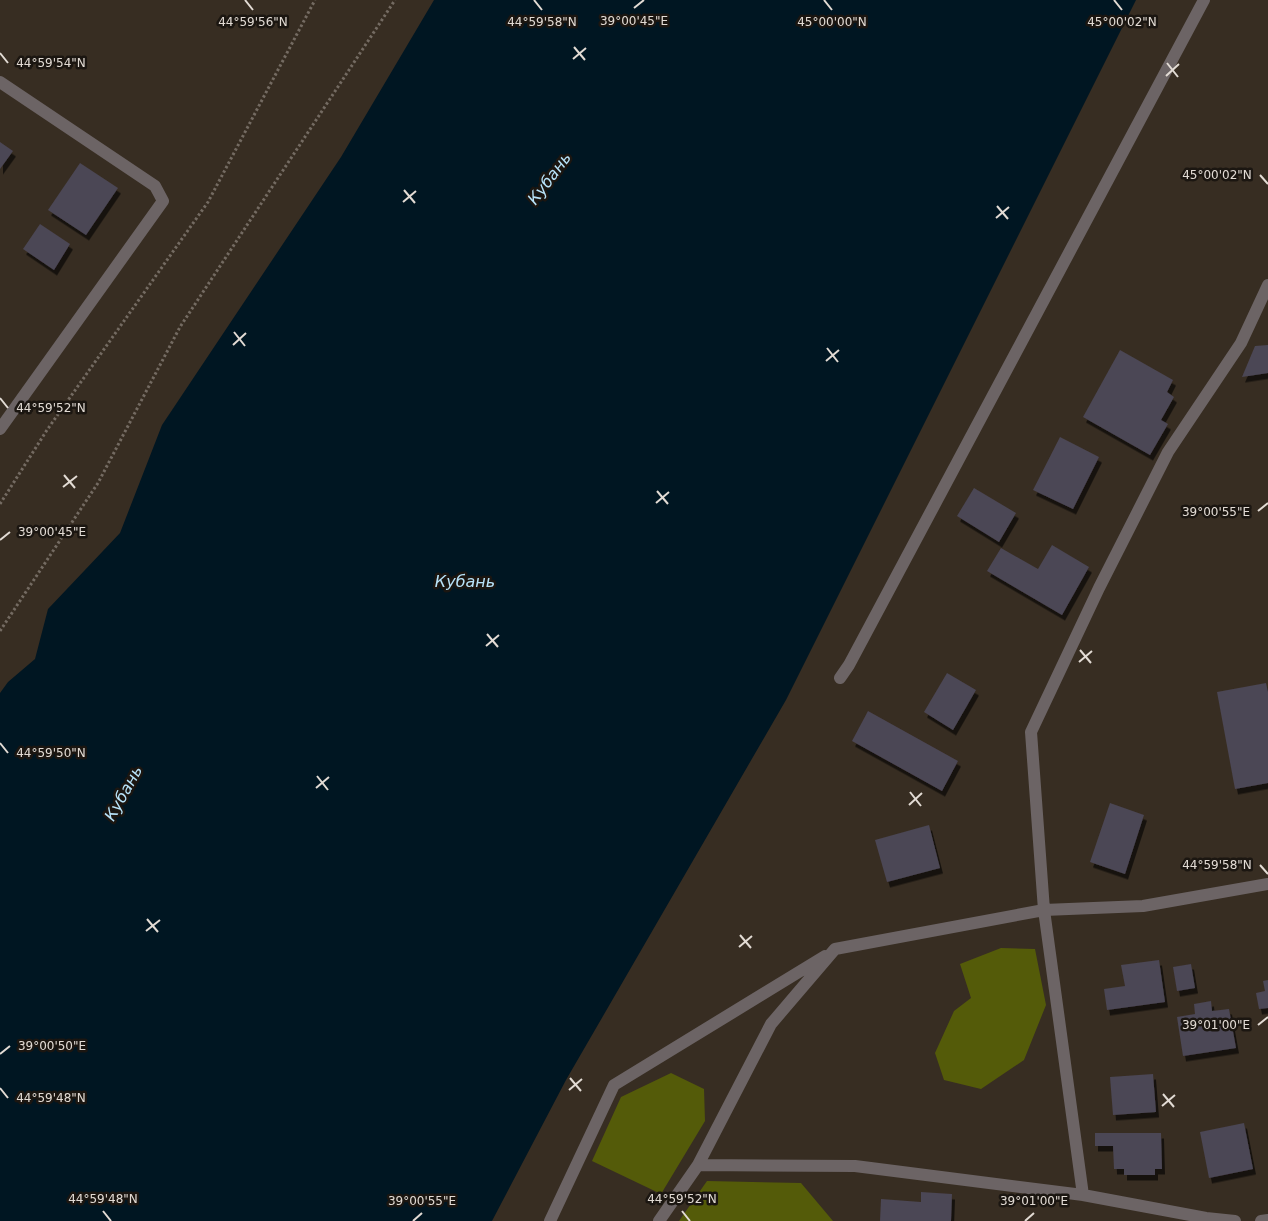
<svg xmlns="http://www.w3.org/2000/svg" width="1268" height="1221" viewBox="0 0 1268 1221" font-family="'DejaVu Sans',sans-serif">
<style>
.green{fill:#545b09}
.water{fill:#001622}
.building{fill:#4b4654;filter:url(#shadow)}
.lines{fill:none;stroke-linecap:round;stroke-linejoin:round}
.path{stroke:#746b62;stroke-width:3;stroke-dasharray:2.5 2.5;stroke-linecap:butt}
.minor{stroke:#6c6465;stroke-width:12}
.ticks{fill:none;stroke:#e2dbd4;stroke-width:2}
.labels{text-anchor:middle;stroke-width:5;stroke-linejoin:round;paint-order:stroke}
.water-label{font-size:16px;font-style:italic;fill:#b8e3f9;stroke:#1b1611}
.ticks-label{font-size:12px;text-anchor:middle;fill:#e2dbd4;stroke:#1b1611;stroke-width:5;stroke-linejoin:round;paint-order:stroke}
</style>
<defs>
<filter id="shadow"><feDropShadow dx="3" dy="5.5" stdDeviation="0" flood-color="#0009"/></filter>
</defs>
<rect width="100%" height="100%" fill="#372d22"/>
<path class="green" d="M 1001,948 L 1035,949 L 1046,1005 L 1024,1060 L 981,1089 L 944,1080 L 935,1053 L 954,1011 L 971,998 L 960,964 Z
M 671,1073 L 704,1089 L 705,1121 L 661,1194 L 592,1161 L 621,1097 Z
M 707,1181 L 801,1183 L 833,1221 L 679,1221 Z"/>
<path class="water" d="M 434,0 L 1136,0 L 786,700 L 566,1080 L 492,1221 L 0,1221 L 0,693 L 8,682 L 35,659 L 48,609 L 120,533 L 162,425 L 341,157 Z"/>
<path class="building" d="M 0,142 L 13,151 L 0,169 Z
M 80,163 L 118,188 L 86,235 L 48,210 Z
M 40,224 L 70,244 L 54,270 L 23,249 Z
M 1268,345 L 1268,373 L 1242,377 L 1255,346 Z
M 1120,350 L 1173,380 L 1167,392 L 1174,397 L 1161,420 L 1168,424 L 1150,455 L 1083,417 Z
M 1060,437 L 1099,457 L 1073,509 L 1033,490 Z
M 974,488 L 1016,513 L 999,542 L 957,516 Z
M 1052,545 L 1089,567 L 1062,615 L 987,571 L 1001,548 L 1038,569 Z
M 947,673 L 976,690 L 953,730 L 924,712 Z
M 1266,683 L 1268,692 L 1268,783 L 1235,789 L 1217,692 Z
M 868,711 L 958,761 L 942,791 L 852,741 Z
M 1110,803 L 1144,815 L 1125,874 L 1090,862 Z
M 929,825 L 940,868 L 887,882 L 875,840 Z
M 1159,960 L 1165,1002 L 1107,1010 L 1104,989 L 1125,986 L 1121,965 Z
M 1191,964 L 1195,988 L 1177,991 L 1173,967 Z
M 1268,980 L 1268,1008 L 1259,1009 L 1256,993 L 1265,991 L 1263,981 Z
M 1211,1001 L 1212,1011 L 1229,1009 L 1236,1048 L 1183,1056 L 1177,1017 L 1195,1014 L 1194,1004 Z
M 1153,1074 L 1156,1112 L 1113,1115 L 1110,1077 Z
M 1244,1123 L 1253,1169 L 1209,1178 L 1200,1132 Z
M 1095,1133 L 1161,1133 L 1162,1169 L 1155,1169 L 1155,1175 L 1124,1175 L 1124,1169 L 1114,1169 L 1113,1146 L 1095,1146 Z
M 921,1192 L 952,1194 L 951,1221 L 880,1221 L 881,1199 L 921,1202 Z"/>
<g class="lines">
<path class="path" d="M 0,504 L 47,430 L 208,202 L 315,0
M 0,631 L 98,483 L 180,327 L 395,0"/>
<path class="minor" d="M 0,82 L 155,186 L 163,201 L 0,429
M 840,678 L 849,665 L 1204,0
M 698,1165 L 771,1024 L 835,949 L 1044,910 L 1143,906 L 1268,884
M 1083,1195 L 1044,910 L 1031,732 L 1099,588 L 1168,452 L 1241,343 L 1268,285
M 550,1221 L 614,1085 L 825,956
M 659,1221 L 698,1165 L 855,1166 L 1083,1195 L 1206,1218 L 1235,1221
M 1261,1221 L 1268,1220"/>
</g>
<path class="ticks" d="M 245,0 L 253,10M 534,0 L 542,10M 824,0 L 832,10M 1114,0 L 1122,10M 634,8 L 644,0M 574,47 L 585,60M 0,53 L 8,63M 573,59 L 586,48M 1167,63 L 1178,77M 1166,76 L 1179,64M 1260,175 L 1268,184M 404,190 L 415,203M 403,202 L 416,191M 997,206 L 1008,219M 996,218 L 1009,207M 234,332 L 245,346M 233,345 L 246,333M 827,348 L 838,362M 826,361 L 839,350M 0,398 L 8,408M 64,475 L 75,488M 63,487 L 77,476M 657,491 L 668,504M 656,503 L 669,492M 1258,511 L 1268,503M 0,540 L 10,532M 487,634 L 498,647M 486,646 L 499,635M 1080,650 L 1091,663M 1079,662 L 1092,651M 0,743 L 8,753M 317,776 L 328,790M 316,788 L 329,777M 910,792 L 921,806M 909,805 L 922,793M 1260,865 L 1268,874M 147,919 L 158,932M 146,931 L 160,920M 740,935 L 751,948M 739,947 L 752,936M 1258,1025 L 1268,1017M 0,1054 L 10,1046M 570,1078 L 581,1091M 0,1088 L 8,1098M 569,1090 L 582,1079M 1163,1094 L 1174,1107M 1162,1106 L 1175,1095M 103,1211 L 111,1221M 682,1211 L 690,1221M 413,1221 L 422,1213M 1025,1221 L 1034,1213"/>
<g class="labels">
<g class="water-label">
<text transform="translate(549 178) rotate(-53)" y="6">Кубань</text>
<text x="465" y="587">Кубань</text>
<text transform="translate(123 793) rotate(-61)" y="6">Кубань</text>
</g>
</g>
<g class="ticks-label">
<text x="634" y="25">39°00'45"E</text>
<text x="253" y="26">44°59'56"N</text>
<text x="542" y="26">44°59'58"N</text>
<text x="832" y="26">45°00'00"N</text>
<text x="1122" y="26">45°00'02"N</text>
<text x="51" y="67">44°59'54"N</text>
<text x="1217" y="179">45°00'02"N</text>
<text x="51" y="412">44°59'52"N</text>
<text x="1216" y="516">39°00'55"E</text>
<text x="52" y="536">39°00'45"E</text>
<text x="51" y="757">44°59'50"N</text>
<text x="1217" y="869">44°59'58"N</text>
<text x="1216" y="1029">39°01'00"E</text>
<text x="52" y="1050">39°00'50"E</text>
<text x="51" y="1102">44°59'48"N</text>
<text x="103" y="1203">44°59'48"N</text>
<text x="682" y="1203">44°59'52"N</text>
<text x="422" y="1205">39°00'55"E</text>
<text x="1034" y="1205">39°01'00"E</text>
</g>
</svg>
